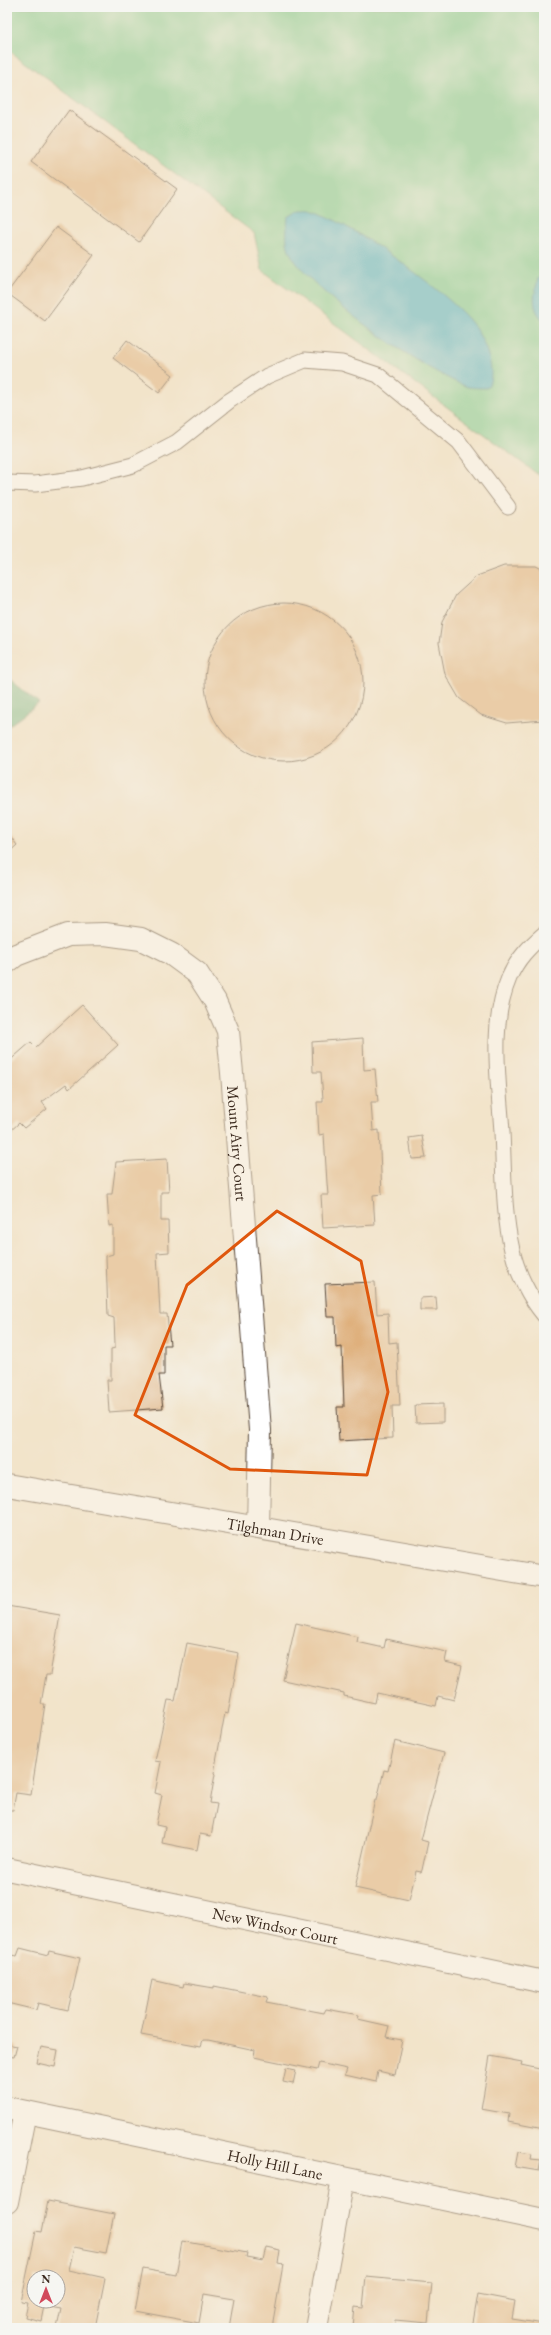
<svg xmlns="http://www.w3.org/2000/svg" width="551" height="2335" viewBox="0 0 551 2335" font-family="'EB Garamond',serif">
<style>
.green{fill:#76cd92;stroke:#587c58}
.forest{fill:#60b07c;stroke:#4e6d4d}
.water{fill:#4cb4cb;stroke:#446f74}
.building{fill:#dfb07d;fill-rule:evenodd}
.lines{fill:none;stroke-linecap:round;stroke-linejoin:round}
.service-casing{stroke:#564638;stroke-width:17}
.minor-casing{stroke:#564638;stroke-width:24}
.service{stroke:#fff;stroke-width:15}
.minor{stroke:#fff;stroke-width:22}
.marked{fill:none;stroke:#df570d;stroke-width:3;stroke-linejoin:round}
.labels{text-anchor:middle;stroke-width:4;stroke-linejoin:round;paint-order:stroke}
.street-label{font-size:16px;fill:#3b2a1e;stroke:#f6f6f2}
</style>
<rect width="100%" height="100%" fill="#f6f6f2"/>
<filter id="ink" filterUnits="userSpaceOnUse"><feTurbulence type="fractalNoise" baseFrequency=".025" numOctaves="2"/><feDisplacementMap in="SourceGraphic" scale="8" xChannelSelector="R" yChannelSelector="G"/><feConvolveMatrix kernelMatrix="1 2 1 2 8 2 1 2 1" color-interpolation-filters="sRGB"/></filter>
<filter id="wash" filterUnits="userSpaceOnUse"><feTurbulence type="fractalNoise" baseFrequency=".012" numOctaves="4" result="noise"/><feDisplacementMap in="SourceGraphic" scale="16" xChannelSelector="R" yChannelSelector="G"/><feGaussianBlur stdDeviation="0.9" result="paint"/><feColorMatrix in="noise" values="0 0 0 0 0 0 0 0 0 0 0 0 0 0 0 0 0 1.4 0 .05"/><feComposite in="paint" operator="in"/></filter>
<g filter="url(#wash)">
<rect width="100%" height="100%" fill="#f2e4cb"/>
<path class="green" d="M 7,7 L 544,7 L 544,479 L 262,270 L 254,233 L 7,49 Z"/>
<path class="forest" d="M 7,677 L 39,703 L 7,727 Z"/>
<path class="water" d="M 300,210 C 305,210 311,209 315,211 C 351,224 457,297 476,329 C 485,343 498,373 487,388 C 481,388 474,388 468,387 C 429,374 303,288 289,250 C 285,240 287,227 288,217 Z
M 544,274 L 544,321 C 530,308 534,295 538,278 Z"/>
<g id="blocks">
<path class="building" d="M 69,110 L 177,189 L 139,242 L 31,162 Z
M 56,227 L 94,255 L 45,321 L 7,293 Z
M 127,340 L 173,375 L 159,393 L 113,358 Z
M 504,566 L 536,566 L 544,570 L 543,720 L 507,723 L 481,715 L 459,698 L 445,674 L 439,643 L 442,622 L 456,595 L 477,576 Z
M205 682a79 79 0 1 1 158 0a79 79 0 1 1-158 0Z
M 7,832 L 17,845 L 7,854 Z
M 82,1005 L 118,1045 L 69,1089 L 66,1084 L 42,1102 L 47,1109 L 24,1128 L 19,1123 L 7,1134 L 7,1071 L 10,1068 L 7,1063 L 31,1042 L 36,1047 Z
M 363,1038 L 364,1070 L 375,1069 L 378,1102 L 371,1102 L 373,1131 L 379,1130 L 382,1194 L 373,1195 L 375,1225 L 323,1228 L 321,1195 L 328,1195 L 327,1183 L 324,1134 L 319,1135 L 317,1102 L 323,1102 L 323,1099 L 321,1072 L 313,1072 L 312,1042 Z
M 422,1136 L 426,1158 L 412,1159 L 409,1138 Z
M 167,1159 L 169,1192 L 161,1192 L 161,1221 L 168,1221 L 169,1252 L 157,1253 L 160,1314 L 167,1314 L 170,1345 L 164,1345 L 164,1375 L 159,1375 L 163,1408 L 109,1412 L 107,1380 L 111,1380 L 111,1349 L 115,1348 L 115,1344 L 114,1318 L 108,1316 L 106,1256 L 113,1254 L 113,1225 L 109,1226 L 107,1194 L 112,1194 L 116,1162 Z
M 375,1282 L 377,1314 L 388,1313 L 389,1343 L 397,1342 L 400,1406 L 392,1406 L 393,1438 L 339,1441 L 337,1407 L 344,1407 L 342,1347 L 336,1348 L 335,1317 L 327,1317 L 325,1284 Z
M 436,1297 L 437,1310 L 420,1310 L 420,1298 Z
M 443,1404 L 443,1422 L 416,1423 L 415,1405 Z
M 7,1606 L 60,1615 L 50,1675 L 46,1675 L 41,1704 L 45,1704 L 31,1795 L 16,1793 L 13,1810 L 7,1810 Z
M 296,1623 L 358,1637 L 357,1642 L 384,1648 L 386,1639 L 447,1652 L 445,1662 L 462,1666 L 454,1700 L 438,1696 L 436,1706 L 377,1693 L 375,1703 L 344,1696 L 344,1693 L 283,1680 Z
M 187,1643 L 239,1653 L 228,1714 L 225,1713 L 214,1773 L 215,1774 L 210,1803 L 217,1804 L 211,1836 L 200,1834 L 197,1850 L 162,1843 L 165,1827 L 156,1825 L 162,1795 L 155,1793 L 161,1762 L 155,1761 L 168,1700 L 175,1701 Z
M 395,1741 L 444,1753 L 421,1840 L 428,1842 L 422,1870 L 421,1872 L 416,1871 L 409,1900 L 355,1888 L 375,1800 L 377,1800 L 384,1770 L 388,1771 Z
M 20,1948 L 48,1955 L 49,1951 L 80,1958 L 68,2010 L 38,2003 L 36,2010 L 7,2003 L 7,1954 L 17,1956 Z
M 152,1980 L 183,1987 L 184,1983 L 214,1988 L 214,1986 L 268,1997 L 266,2002 L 324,2013 L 326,2009 L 359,2015 L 358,2019 L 389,2026 L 386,2037 L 402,2040 L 395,2075 L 378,2071 L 376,2082 L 345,2075 L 347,2069 L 319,2063 L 317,2070 L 254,2057 L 255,2050 L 208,2040 L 203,2040 L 201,2046 L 141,2035 Z
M 7,2044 L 17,2046 L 14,2057 L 7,2056 Z
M 41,2047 L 58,2050 L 55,2067 L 37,2063 Z
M 490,2056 L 522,2062 L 521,2065 L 544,2070 L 544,2129 L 508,2122 L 509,2114 L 481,2109 Z
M 286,2068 L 296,2070 L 293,2084 L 283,2082 Z
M 518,2152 L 532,2154 L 531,2159 L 541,2160 L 539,2171 L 515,2167 Z
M 48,2201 L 114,2214 L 106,2253 L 74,2247 L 69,2270 L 105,2278 L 95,2328 L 57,2328 L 61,2309 L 44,2306 L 41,2321 L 25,2317 L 28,2303 L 21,2302 L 36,2231 L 42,2232 ZM 34,2277 L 58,2277 L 58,2301 L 34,2301 Z
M 182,2241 L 247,2253 L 246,2257 L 263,2260 L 266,2247 L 280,2250 L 278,2264 L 283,2265 L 272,2328 L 229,2328 L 234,2299 L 204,2294 L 199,2323 L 135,2311 L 143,2269 L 176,2275 Z
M 366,2277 L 432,2283 L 428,2323 L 395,2320 L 394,2328 L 353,2328 L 355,2307 L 363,2308 Z
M 478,2294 L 515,2301 L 512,2319 L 544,2324 L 544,2328 L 472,2328 Z"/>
</g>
</g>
<g filter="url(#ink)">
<use href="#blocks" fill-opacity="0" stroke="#564638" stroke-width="1"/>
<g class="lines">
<g class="service-casing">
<path id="service" d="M 7,483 L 35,484 L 82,478 L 133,465 L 177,442 L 229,401 L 267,376 L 305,360 L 342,363 L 378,375 L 459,442 L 508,507
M 544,934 C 529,947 517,959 509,978 C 489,1025 499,1083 502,1132 C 504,1172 503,1211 512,1250 C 517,1272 529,1297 544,1315"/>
</g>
<g class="minor-casing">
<g id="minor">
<path id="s1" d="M 7,962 L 16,955 L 68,935 L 105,934 L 141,939 L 171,954 L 197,973 L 215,1001 L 228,1031 L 232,1073 L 260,1430 L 258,1528"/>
<path id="s2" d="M 7,1485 L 544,1577"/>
<path id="s3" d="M 7,1869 L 544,1982"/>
<path id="s4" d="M 7,2108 L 544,2220"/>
<path d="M 7,2202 L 25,2112"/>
<path d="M 316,2328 L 343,2179"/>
</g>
</g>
<use href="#service" class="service"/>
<use href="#minor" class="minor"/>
</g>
</g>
<path d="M0 0H551V2335H0ZM 277,1211 L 361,1261 L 388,1392 L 367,1475 L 230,1469 L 135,1415 L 187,1285 Z" fill="#f2e4cb" fill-opacity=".55" fill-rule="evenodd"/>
<path class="marked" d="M 277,1211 L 361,1261 L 388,1392 L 367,1475 L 230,1469 L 135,1415 L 187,1285 Z"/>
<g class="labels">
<g class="street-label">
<text dy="6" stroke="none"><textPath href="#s1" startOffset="385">Mount Airy Court</textPath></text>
<text dy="6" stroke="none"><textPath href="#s2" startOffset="272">Tilghman Drive</textPath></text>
<text dy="6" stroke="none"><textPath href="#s3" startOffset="274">New Windsor Court</textPath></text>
<text dy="6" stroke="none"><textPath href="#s4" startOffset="274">Holly Hill Lane</textPath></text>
</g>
</g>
<rect width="551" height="2335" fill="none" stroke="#f6f6f2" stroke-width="24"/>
<g transform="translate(46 2289)"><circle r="19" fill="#f6f6f2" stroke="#aba49d"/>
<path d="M0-3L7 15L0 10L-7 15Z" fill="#d1495b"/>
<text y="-6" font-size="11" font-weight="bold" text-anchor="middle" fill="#3b2a1e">N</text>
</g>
</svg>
